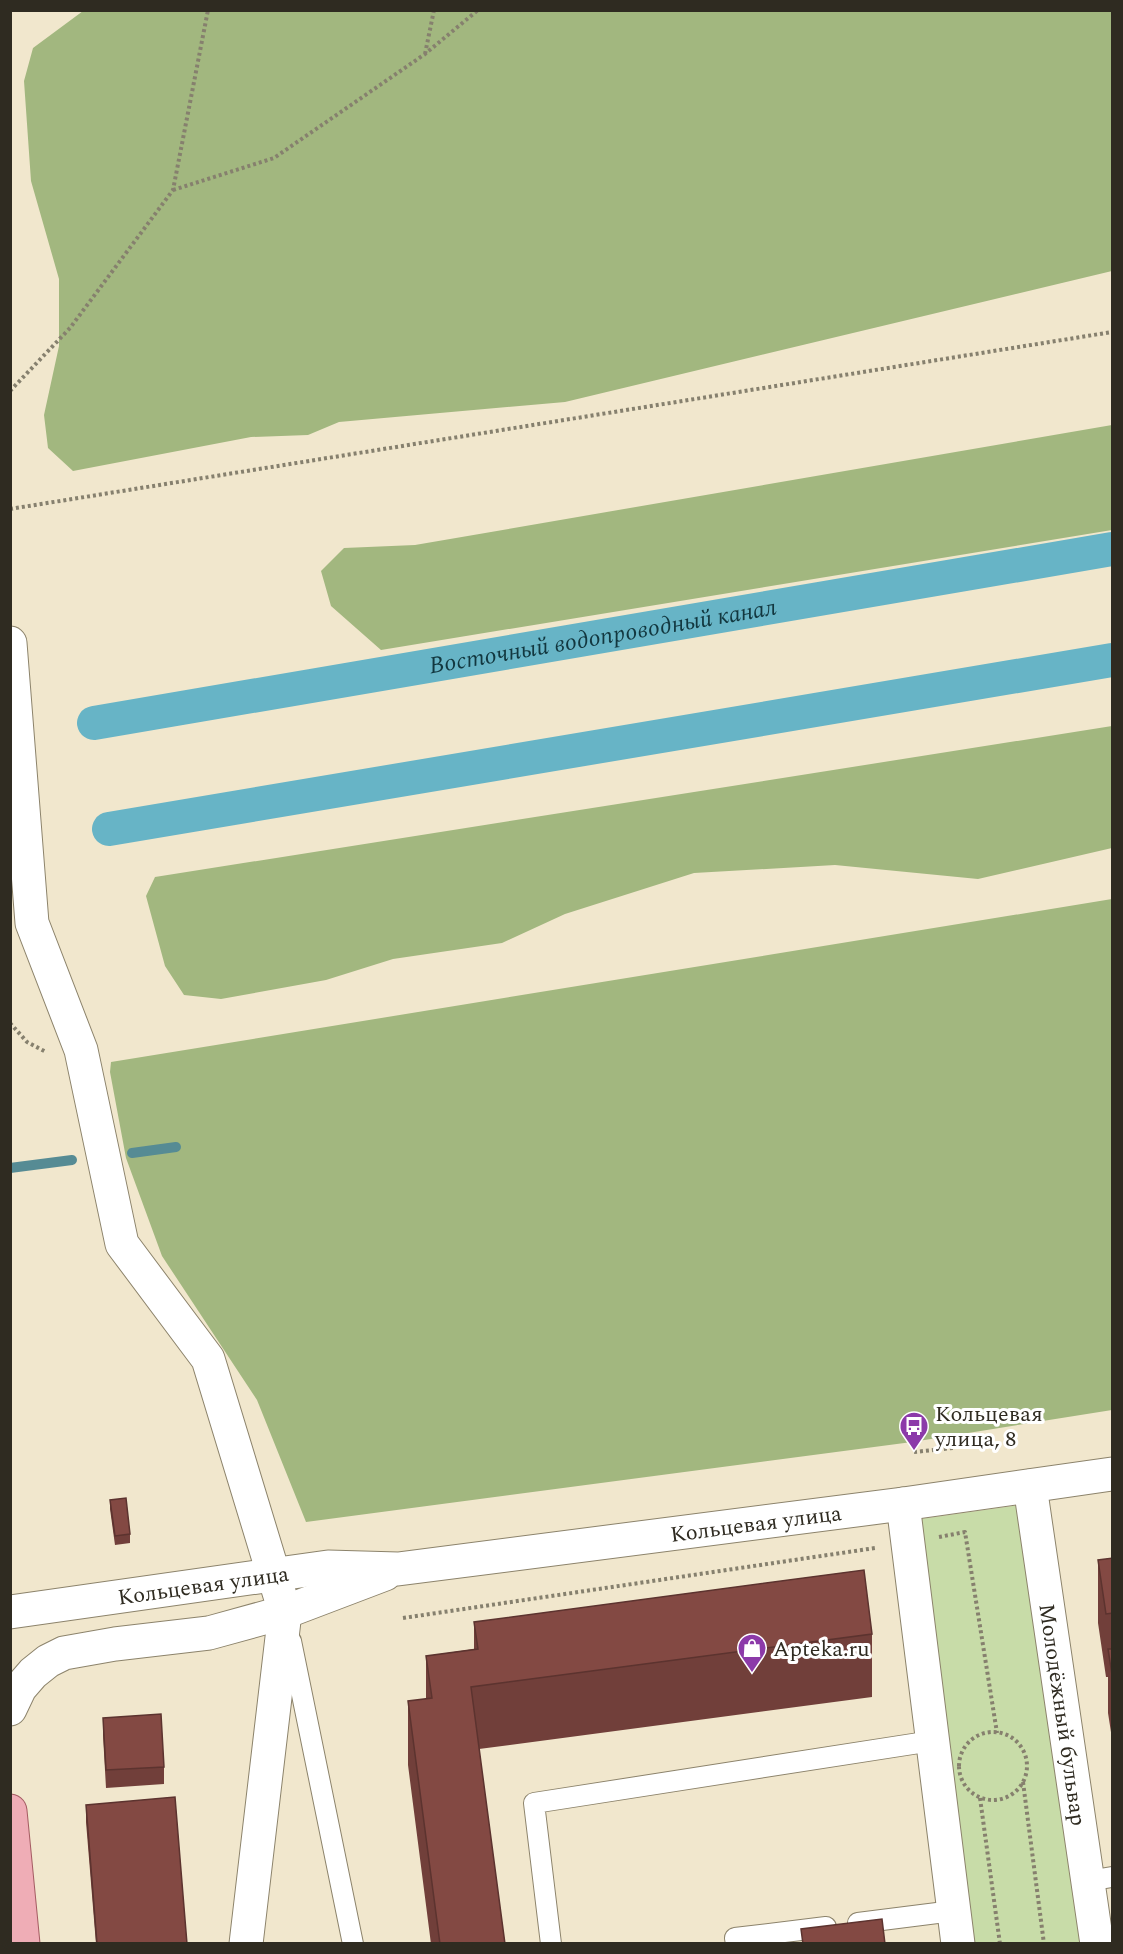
<svg xmlns="http://www.w3.org/2000/svg" width="1123" height="1954" viewBox="0 0 1123 1954" font-family="Spectral,serif">
<style>
.green{fill:#c8dca8}
.forest{fill:#a2b77f}
.lines{fill:none;stroke-linecap:round;stroke-linejoin:round}
.stream{stroke:#568b94;stroke-width:10}
.canal{stroke:#67b4c6;stroke-width:34}
.service-casing{stroke:#8c836b;stroke-width:22}
.minor-casing{stroke:#8c836b;stroke-width:35}
.tertiary-casing{stroke:#8c836b;stroke-width:35}
.primary-casing{stroke:#a55c63;stroke-width:35}
.path{stroke:#86806e;stroke-width:4;stroke-dasharray:3 3;stroke-linecap:butt}
.service{stroke:#fff;stroke-width:20}
.minor{stroke:#fff;stroke-width:33}
.tertiary{stroke:#fff;stroke-width:33}
.primary{stroke:#efadb6;stroke-width:33}
.wall{fill:#713f3a}
.building{fill:#834943;stroke:#5c332f;stroke-width:1.5}
.labels{text-anchor:middle;stroke-width:6;stroke-linejoin:round;paint-order:stroke}
.poi-label{font-size:22px;fill:#2f2b21;stroke:#fff;text-anchor:start}
.street-label{font-size:22px;fill:#2f2b21;stroke:#fff}
.water-label{font-size:24px;font-style:italic;fill:#12373f;stroke:#fff}
</style>
<rect width="100%" height="100%" fill="#f1e7cd"/>
<path class="green" d="M 1020,1505 L 1083,1943 L 972,1943 L 913,1520 Z"/>
<path class="forest" d="M 83,11 L 1112,11 L 1112,271 L 565,402 L 339,422 L 308,435 L 251,437 L 73,471 L 48,448 L 44,415 L 59,346 L 59,279 L 31,181 L 24,81 L 33,48 Z
M 1112,425 L 1112,530 L 381,650 L 331,606 L 321,571 L 344,548 L 415,545 Z
M 1112,726 L 1112,848 L 978,879 L 835,865 L 694,873 L 565,914 L 502,943 L 393,959 L 326,980 L 221,999 L 184,995 L 165,966 L 146,896 L 155,877 Z
M 1112,899 L 1112,1410 L 912,1442 L 306,1522 L 257,1400 L 162,1256 L 126,1158 L 110,1072 L 111,1062 Z"/>
<g class="lines">
<path class="stream" d="M 132,1153 L 176,1147
M 10,1168 L 72,1160"/>
<g class="canal">
<path id="s1" d="M 94,723 L 1112,549"/>
<path d="M 109,829 L 1112,660"/>
</g>
<g class="service-casing">
<path id="service" d="M 291,1641 L 353,1944
M 1088,1881 L 1112,1877
M 858,1923 L 953,1911
M 551,1944 L 534,1803 L 932,1741
M 736,1944 L 735,1938 L 826,1927"/>
</g>
<g class="minor-casing">
<g id="minor">
<path d="M 10,643 L 32,923 L 81,1050 L 122,1244 L 208,1359 L 285,1612 L 246,1944"/>
<path id="s2" d="M 1030,1486 L 1097,1944"/>
<path d="M 903,1504 L 958,1944"/>
</g>
</g>
<g class="tertiary-casing">
<g id="tertiary">
<path id="s3" d="M 10,1612 L 328,1567 L 398,1569 L 903,1504 L 1112,1474"/>
<path d="M 10,1709 L 20,1688 L 33,1673 L 48,1661 L 64,1653 L 115,1644 L 209,1633 L 285,1612 L 385,1574"/>
</g>
</g>
<g class="primary-casing">
<path id="primary" d="M 10,1811 L 23,1944"/>
</g>
<path class="path" d="M 425,54 L 434,10
M 173,190 L 274,158 L 425,54 L 478,10
M 10,391 L 70,328 L 173,190 L 208,10
M 10,509 L 1112,332
M 10,1023 L 27,1042 L 46,1052
M 914,1452 L 953,1448
M 939,1537 L 965,1532 L 997,1733
M 403,1618 L 875,1548
M959 1766a34 34 0 1 1 68 0a34 34 0 1 1-68 0Z
M 1023,1782 L 1044,1944
M 980,1798 L 1000,1944"/>
<use href="#service" class="service"/>
<use href="#minor" class="minor"/>
<use href="#tertiary" class="tertiary"/>
<use href="#primary" class="primary"/>
</g>
<path class="wall" d="M 110,1500 L 130,1534 L 130,1543 L 115,1545 L 110,1509 Z
M 1113,1558 L 1113,1745 L 1108,1713 L 1108,1677 L 1106,1677 L 1098,1623 L 1098,1560 Z
M 474,1622 L 872,1634 L 872,1697 L 479,1749 L 505,1944 L 431,1944 L 408,1765 L 408,1701 L 426,1699 L 426,1656 L 474,1649 Z
M 103,1718 L 164,1767 L 164,1784 L 106,1788 L 103,1735 Z
M 86,1805 L 187,1944 L 96,1944 L 86,1822 Z"/>
<path class="building" d="M 126,1498 L 130,1534 L 115,1536 L 110,1500 Z
M 1113,1558 L 1113,1613 L 1106,1614 L 1098,1560 Z
M 864,1570 L 872,1634 L 471,1687 L 505,1944 L 440,1944 L 408,1701 L 432,1698 L 426,1656 L 478,1649 L 474,1622 Z
M 1108,1649 L 1113,1649 L 1113,1681 Z
M 161,1714 L 164,1767 L 106,1770 L 103,1718 Z
M 175,1797 L 187,1944 L 97,1944 L 86,1805 Z
M 882,1919 L 885,1944 L 803,1944 L 801,1929 Z"/>
<defs>
<g id="bus-pin" transform="scale(1.5)"><path d="M0 17L-7.5 6A9.5 9.5 0 1 1 7.5 6Z" fill="#8c3aa9" stroke="#fff"/><path d="M-5-6H5V4H4V6H2V4H-2V6H-4V4H-5ZM-3.5-4V0h7V-4ZM-3.5 1.2v1.5H-2V1.2ZM2 1.2v1.5H3.5V1.2Z" fill="#fff"/></g>
<g id="shop-pin" transform="scale(1.5)"><path d="M0 17L-7.5 6A9.5 9.5 0 1 1 7.5 6Z" fill="#8c3aa9" stroke="#fff"/><path d="M-5-2.5h2.3a2.7 3.5 0 0 1 5.4 0H5L5.5 6h-11ZM-1.5-2.5h3a1.5 2.3 0 0 0-3 0Z" fill="#fff"/></g>
</defs>
<g fill-rule="evenodd">
<use href="#bus-pin" x="914" y="1426"/>
<use href="#shop-pin" x="752" y="1648"/>
</g>
<g class="labels">
<g class="poi-label">
<text x="935" y="1421">Кольцевая<tspan x="935" dy="25">улица, 8</tspan></text>
<text x="773" y="1656">Apteka.ru</text>
</g>
<g class="street-label">
<text dy="8" stroke="none"><textPath href="#s3" startOffset="752">Кольцевая улица</textPath></text>
<text dy="8" stroke="none"><textPath href="#s3" startOffset="195">Кольцевая улица</textPath></text>
<text dy="8" stroke="none"><textPath href="#s2" startOffset="231">Молодёжный бульвар</textPath></text>
</g>
<g class="water-label">
<text dy="8" stroke="none"><textPath href="#s1" startOffset="516">Восточный водопроводный канал</textPath></text>
</g>
</g>
<rect width="1123" height="1954" fill="none" stroke="#2f2b21" stroke-width="24"/>
</svg>
